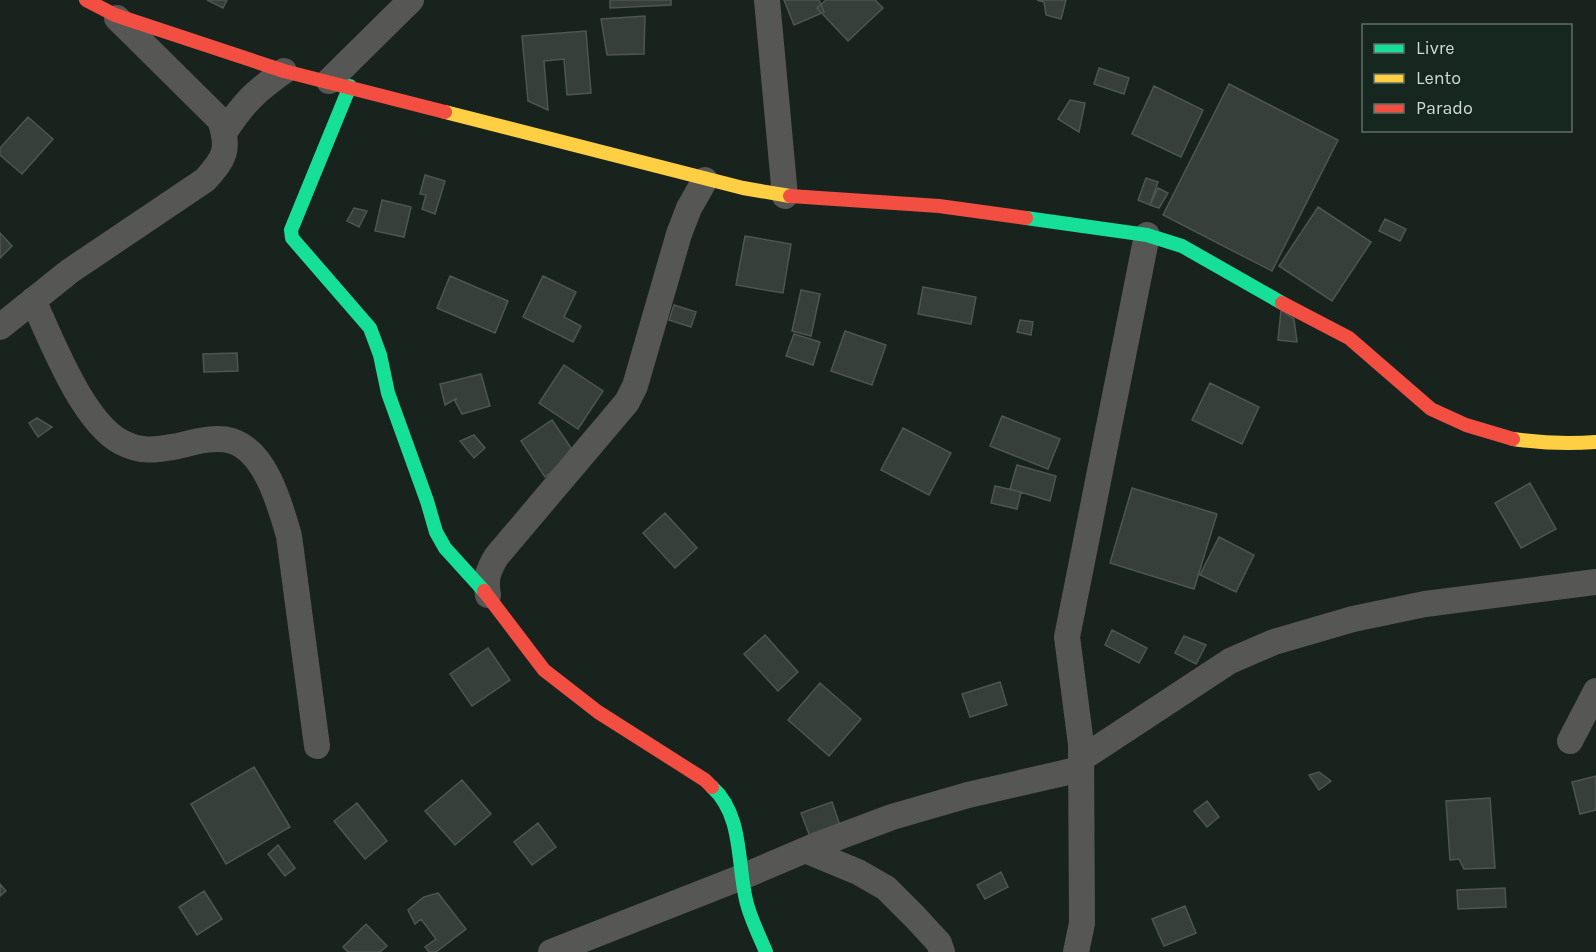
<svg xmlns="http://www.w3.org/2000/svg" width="1596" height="952" viewBox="0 0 1596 952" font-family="Karla,sans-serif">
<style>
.building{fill:#363f3a;stroke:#4d5651;stroke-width:1.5}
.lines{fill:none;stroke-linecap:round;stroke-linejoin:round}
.street{stroke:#565655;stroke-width:26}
.fast{stroke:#16e098;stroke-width:14}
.slow{stroke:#ffcf43;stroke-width:14}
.jam{stroke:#f24e42;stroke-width:14}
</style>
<rect width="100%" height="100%" fill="#19231e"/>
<path class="building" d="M 207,0 L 227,0 L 223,8 Z
M 610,0 L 671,0 L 671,5 L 610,8 Z
M 784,0 L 819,0 L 824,12 L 794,25 Z
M 826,0 L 875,0 L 883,8 L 848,41 L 817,8 Z
M 1037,0 L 1066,0 L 1061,19 L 1046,15 L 1044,2 Z
M 645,16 L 644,54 L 607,55 L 601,19 Z
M 586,31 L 591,93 L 567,95 L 564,59 L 544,61 L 548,110 L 528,101 L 522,36 Z
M 1099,68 L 1129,78 L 1124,94 L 1094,84 Z
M 1229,84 L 1338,140 L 1272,271 L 1163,215 Z
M 1154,86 L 1203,110 L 1181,157 L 1132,134 Z
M 1070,100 L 1085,103 L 1079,132 L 1058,119 Z
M 28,117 L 53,139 L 22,174 L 0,155 L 0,148 Z
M 425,175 L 445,181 L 435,214 L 422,209 L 426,195 L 420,194 Z
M 1146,178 L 1158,182 L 1150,205 L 1138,200 Z
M 1158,188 L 1168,193 L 1159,208 L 1150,205 Z
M 382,200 L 411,207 L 404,237 L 375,231 Z
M 1318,207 L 1371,242 L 1332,301 L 1279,266 Z
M 354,208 L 367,211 L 359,227 L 347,221 Z
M 1385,219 L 1406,229 L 1400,241 L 1379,231 Z
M 0,233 L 12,246 L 0,258 Z
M 745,236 L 791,244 L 783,293 L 736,285 Z
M 450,276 L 508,301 L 495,333 L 437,308 Z
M 543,276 L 576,292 L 564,317 L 581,326 L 573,342 L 523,317 Z
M 923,287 L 976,297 L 971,324 L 918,314 Z
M 801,290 L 820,294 L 811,336 L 792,331 Z
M 674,305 L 696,312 L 691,327 L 669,320 Z
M 1281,310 L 1294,319 L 1297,342 L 1278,340 Z
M 1020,320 L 1033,322 L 1031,335 L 1017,332 Z
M 845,331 L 886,345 L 872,385 L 831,371 Z
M 794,334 L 820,342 L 813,365 L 786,356 Z
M 237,353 L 238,371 L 204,372 L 203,354 Z
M 564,365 L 603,391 L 578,429 L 539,403 Z
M 481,374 L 490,406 L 462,414 L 455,401 L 457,398 L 445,405 L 440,384 Z
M 1210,383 L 1259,407 L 1242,444 L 1192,420 Z
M 1002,416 L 1060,439 L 1048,469 L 990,446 Z
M 37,418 L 52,427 L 38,437 L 29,423 Z
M 552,420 L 576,455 L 545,477 L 521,441 Z
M 903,428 L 951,453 L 929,495 L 881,470 Z
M 474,435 L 485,448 L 474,458 L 460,441 Z
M 1017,465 L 1056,476 L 1050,501 L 1010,489 Z
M 1530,483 L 1556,529 L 1521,548 L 1495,503 Z
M 995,486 L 1021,492 L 1017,509 L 991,503 Z
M 1132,488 L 1217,514 L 1194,589 L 1110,563 Z
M 665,513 L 697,548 L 675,568 L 643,533 Z
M 1219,537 L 1254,555 L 1236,592 L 1200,575 Z
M 1112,630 L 1147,648 L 1139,663 L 1105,645 Z
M 765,635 L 798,672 L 778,691 L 744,654 Z
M 1184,636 L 1206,645 L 1196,664 L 1175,653 Z
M 488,648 L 510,680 L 472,706 L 450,674 Z
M 1000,682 L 1007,705 L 970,717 L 962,694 Z
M 820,683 L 861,719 L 829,756 L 788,720 Z
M 254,767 L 290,827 L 226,864 L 191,804 Z
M 1319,772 L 1331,781 L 1319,790 L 1309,775 Z
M 1596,776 L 1596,810 L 1580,814 L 1572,782 Z
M 462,780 L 491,814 L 455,845 L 425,811 Z
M 1490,798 L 1495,868 L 1464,869 L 1459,859 L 1450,860 L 1446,801 Z
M 1207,801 L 1219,817 L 1207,827 L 1194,811 Z
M 832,802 L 842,831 L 812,842 L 801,813 Z
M 357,803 L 387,841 L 365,859 L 334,821 Z
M 538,823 L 556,847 L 532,865 L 514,842 Z
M 278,845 L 295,868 L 285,876 L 268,854 Z
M 1001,872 L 1008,887 L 985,899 L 977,885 Z
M 0,884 L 6,891 L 0,896 Z
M 1505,888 L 1506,907 L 1458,909 L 1457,890 Z
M 204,891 L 222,919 L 197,935 L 179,907 Z
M 438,893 L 466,929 L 436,952 L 429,952 L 425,947 L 436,939 L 421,919 L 415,924 L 408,910 L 424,897 Z
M 1185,906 L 1196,933 L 1164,946 L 1152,919 Z
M 366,924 L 387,946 L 380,952 L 348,952 L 343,947 Z"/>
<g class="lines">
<path class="street" d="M 767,0 L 785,196
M 329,81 L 411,0
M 224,133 C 244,102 255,92 284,71
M 33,300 C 51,339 82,421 121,442 C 142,453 156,450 178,446 C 195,442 215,436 232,441 C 266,452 280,505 289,536 L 317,746
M 0,327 L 70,271 L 205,180 C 225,158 230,149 220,120 L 117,18
M 488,595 C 485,579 488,571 496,557 L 627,402 L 635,386 L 679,234 L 689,208 L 705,180
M 1570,741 L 1596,691
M 1081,759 L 1230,661 L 1274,642 L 1353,619 L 1425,604 L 1596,582
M 805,850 L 858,872 L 886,888 L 915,917 L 939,943 L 942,952
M 551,952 L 742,877 L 817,845 L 892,817 L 968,795 L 1081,769
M 1076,952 L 1082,923 L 1081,744 L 1067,637 L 1147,235"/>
<path class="fast" d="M 350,86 L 291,230 L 292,238 L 370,328 L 380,355 L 388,393 L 427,501 L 436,532 L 445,548 L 484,591
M 1026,218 L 1147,235 L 1182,246 L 1282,303
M 712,787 C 743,815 737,862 746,900 C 750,918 759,935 766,952"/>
<path class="slow" d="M 445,112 L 743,188 L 790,196
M 1513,439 C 1541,443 1568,444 1596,442"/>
<path class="jam" d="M 86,0 L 115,15 L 284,71 L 445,112
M 790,196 L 939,206 L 1026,218
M 1282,303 L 1349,338 L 1431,409 L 1466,425 L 1513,439
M 484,591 L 544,670 L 598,712 L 705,780 L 712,787"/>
</g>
<rect x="1362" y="24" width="210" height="108" fill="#15271f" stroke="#606f68" stroke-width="1.5"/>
<rect x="1374" y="44" width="30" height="9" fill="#16e098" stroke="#606f68" stroke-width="1.5"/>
<text x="1416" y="54" font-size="18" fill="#d0dbd5">Livre</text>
<rect x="1374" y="74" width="30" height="9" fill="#ffcf43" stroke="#606f68" stroke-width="1.5"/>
<text x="1416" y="84" font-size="18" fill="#d0dbd5">Lento</text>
<rect x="1374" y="104" width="30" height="9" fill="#f24e42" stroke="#606f68" stroke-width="1.5"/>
<text x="1416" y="114" font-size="18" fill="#d0dbd5">Parado</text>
</svg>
